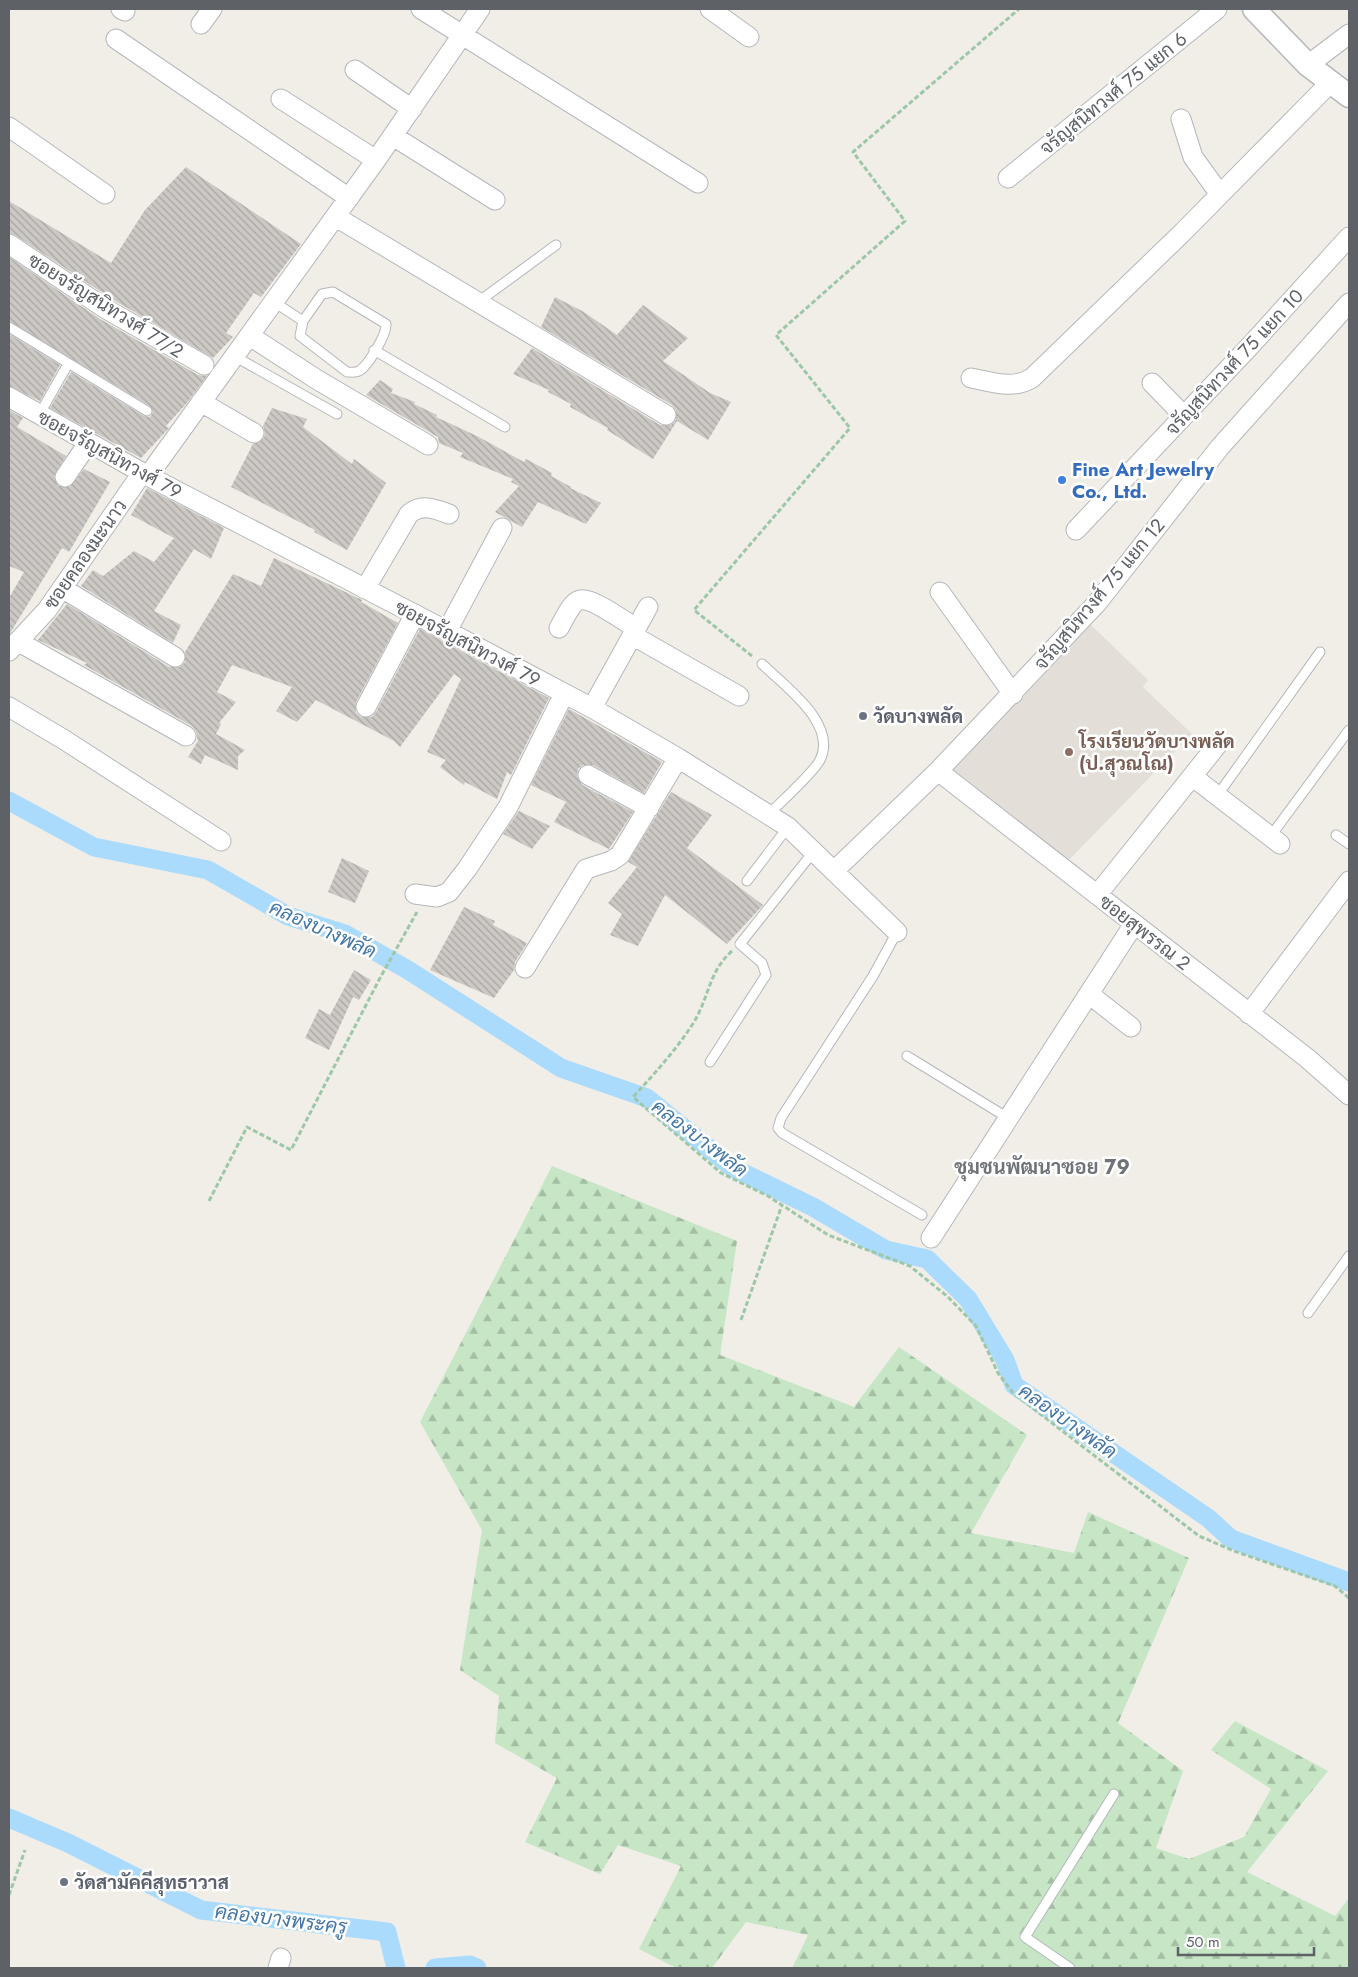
<svg xmlns="http://www.w3.org/2000/svg" width="1358" height="1977" viewBox="0 0 1358 1977" font-family="Jost,Sarabun,sans-serif">
<style>
.education{fill:#e3dfd8}
.forest{fill:url(#forest-firs)}
.lines{fill:none;stroke-linecap:round;stroke-linejoin:round}
.canal{stroke:#abdbfc;stroke-width:19}
.building{fill:url(#building-back-hatch)}
.service-casing{stroke:#b4b7bb;stroke-width:11}
.minor-casing{stroke:#b4b7bb;stroke-width:21}
.tertiary-casing{stroke:#b4b7bb;stroke-width:25}
.path{stroke:#9ec7a8;stroke-width:3;stroke-dasharray:5 2.5;stroke-linecap:butt}
.service{stroke:#fff;stroke-width:9}
.minor{stroke:#fff;stroke-width:19}
.tertiary{stroke:#fff;stroke-width:22}
.shop-dot{fill:#3f7fe0;stroke:#fff;stroke-width:2}
.worship-dot{fill:#6b7280;stroke:#fff;stroke-width:2}
.education-dot{fill:#8d6e63;stroke:#fff;stroke-width:2}
.labels{text-anchor:middle;stroke-width:5;stroke-linejoin:round;paint-order:stroke}
.street-label{font-size:19px;fill:#5e6267;stroke:#fff}
.shop-label{font-size:19px;font-weight:bold;fill:#366cbe;stroke:#fff;text-anchor:start}
.worship-label{font-size:19px;font-weight:bold;fill:#5b616d;stroke:#fff;text-anchor:start}
.education-label{font-size:19px;font-weight:bold;fill:#785e54;stroke:#fff;text-anchor:start}
.water-label{font-size:20px;font-style:italic;fill:#4477a6;stroke:#fff}
.neighbourhood-label{font-size:20px;font-weight:bold;fill:#6f7479;stroke:#fff}
</style>
<defs>
<pattern id="forest-firs" width="22" height="20" patternUnits="userSpaceOnUse" patternTransform="scale(1.25)"><rect width="22" height="20" fill="#c6e6c5"/><path d="M5 1l3.5 6h-7zM16 11l3.5 6h-7z" fill="#a4bea4"/></pattern>
<pattern id="building-back-hatch" width="6" height="6" patternUnits="userSpaceOnUse" patternTransform="scale(1.25)"><rect width="6" height="6" fill="#ccc8c4"/><path d="M-1 5l2 2M0 0l6 6M5-1l2 2" fill="none" stroke="#a9a6a3"/></pattern>
</defs>
<rect width="100%" height="100%" fill="#f0eee7"/>
<path class="education" d="M 1089,623 L 1148,680 L 1143,687 L 1192,734 L 1065,864 L 946,770 Z"/>
<path class="forest" d="M 552,1166 L 737,1241 L 720,1355 L 854,1407 L 899,1347 L 1027,1435 L 971,1533 L 1074,1553 L 1088,1512 L 1189,1558 L 1118,1723 L 1183,1771 L 1156,1848 L 1189,1859 L 1244,1837 L 1271,1789 L 1211,1750 L 1235,1721 L 1328,1771 L 1247,1872 L 1335,1916 L 1349,1898 L 1349,1968 L 792,1968 L 808,1935 L 746,1922 L 712,1968 L 676,1968 L 639,1949 L 681,1866 L 618,1845 L 600,1874 L 525,1842 L 557,1778 L 495,1743 L 499,1696 L 460,1670 L 482,1530 L 420,1422 Z"/>
<g class="lines">
<path class="canal" d="M 9,801 L 94,847 L 208,870 L 288,916 L 345,934 L 408,970 L 561,1068 L 647,1098 L 733,1168 L 813,1207 L 886,1250 L 927,1259 L 968,1299 L 1005,1360 L 1014,1385 L 1208,1518 L 1231,1539 L 1349,1582
M 9,1818 L 68,1843 L 201,1910 L 387,1932 L 396,1968
M 435,1968 L 470,1965 L 477,1968"/>
</g>
<path class="building" d="M 186,167 L 301,244 L 261,297 L 254,293 L 226,333 L 233,337 L 213,358 L 112,299 L 15,235 L 9,233 L 9,201 L 111,263 L 145,210 Z
M 9,257 L 100,319 L 198,375 L 207,376 L 186,404 L 166,426 L 169,428 L 141,458 L 50,408 L 71,372 L 144,416 L 150,417 L 153,412 L 150,406 L 9,321 Z
M 555,297 L 584,312 L 617,335 L 643,305 L 688,338 L 663,361 L 710,393 L 731,402 L 708,440 L 677,421 L 653,459 L 607,430 L 608,428 L 570,407 L 571,404 L 548,392 L 549,390 L 513,374 L 532,348 L 660,425 L 671,425 L 676,420 L 676,410 L 672,405 L 541,327 Z
M 9,334 L 60,365 L 40,401 L 9,386 Z
M 380,380 L 393,389 L 391,393 L 415,402 L 414,404 L 437,415 L 436,417 L 477,436 L 524,462 L 526,459 L 552,473 L 551,476 L 571,487 L 570,488 L 601,503 L 586,524 L 538,502 L 522,527 L 495,512 L 519,486 L 511,482 L 513,479 L 460,457 L 463,453 L 439,443 L 438,437 L 366,395 Z
M 272,408 L 307,419 L 303,427 L 352,464 L 354,459 L 386,483 L 347,550 L 314,532 L 315,530 L 231,487 L 253,444 L 264,438 L 265,433 L 263,426 Z
M 9,410 L 23,418 L 17,427 L 66,456 L 54,476 L 58,486 L 70,487 L 84,469 L 110,482 L 69,552 L 62,548 L 9,635 L 9,598 L 24,572 L 9,566 Z
M 147,488 L 224,528 L 211,559 L 194,549 L 154,611 L 181,625 L 173,643 L 81,586 L 93,570 L 103,576 L 134,551 L 154,562 L 174,538 L 131,515 Z
M 274,558 L 362,600 L 361,602 L 398,623 L 356,702 L 356,713 L 361,717 L 372,717 L 376,712 L 420,629 L 549,698 L 511,775 L 507,772 L 497,799 L 465,782 L 464,785 L 440,767 L 446,760 L 427,752 L 461,679 L 454,674 L 400,747 L 394,741 L 316,700 L 297,722 L 276,711 L 292,687 L 232,665 L 217,692 L 236,702 L 219,723 L 221,724 L 216,734 L 245,750 L 238,756 L 238,770 L 205,755 L 201,764 L 188,757 L 198,741 L 196,731 L 192,726 L 84,665 L 87,663 L 38,640 L 67,604 L 169,667 L 180,667 L 185,662 L 185,652 L 233,574 L 261,586 Z
M 569,709 L 662,762 L 644,793 L 593,765 L 583,765 L 578,769 L 577,776 L 582,785 L 633,812 L 609,849 L 554,822 L 566,802 L 531,785 Z
M 671,792 L 712,815 L 687,848 L 763,905 L 727,944 L 665,895 L 638,946 L 610,935 L 622,914 L 608,903 L 637,867 L 628,862 Z
M 519,811 L 550,826 L 532,849 L 503,834 Z
M 342,858 L 369,871 L 355,903 L 328,892 Z
M 464,907 L 495,921 L 493,925 L 527,943 L 515,962 L 514,970 L 494,998 L 430,970 Z
M 354,970 L 371,980 L 359,1000 L 353,997 L 329,1050 L 305,1038 L 319,1009 L 330,1015 Z"/>
<g class="lines">
<g class="service-casing">
<path id="service" d="M 333,292 L 386,324 C 387,334 368,366 359,371 C 355,373 351,372 347,372 L 300,336 L 303,321 L 322,294 Z
M 274,302 L 303,321
M 478,302 L 556,245
M 9,327 L 147,411
M 374,350 L 505,427
M 234,356 L 337,414
M 39,415 L 68,364
M 762,664 C 785,686 838,724 820,760 C 814,772 781,802 770,813
M 1217,796 L 1320,652
M 1336,835 L 1349,844
M 1270,837 L 1349,730
M 747,881 L 788,827
M 897,932 L 873,976 L 781,1118 L 778,1128 L 782,1133 L 922,1215
M 907,1056 L 1008,1118
M 710,1062 L 766,975 L 762,963 L 740,944 L 814,851
M 1308,1313 L 1349,1256
M 1070,1968 L 1025,1937 L 1114,1794"/>
</g>
<g class="minor-casing">
<path id="minor" d="M 121,9 L 125,11
M 421,9 L 698,183
M 710,9 L 749,37
M 201,24 L 212,9
M 116,39 L 349,198
M 1308,65 L 1349,34
M 355,70 L 412,109
M 281,99 L 376,160
M 1181,119 L 1193,157 L 1219,193
M 9,127 L 105,194
M 393,136 L 495,200
M 1008,178 L 1217,9
M 336,217 L 666,415
M 9,244 L 106,309 L 204,365
M 250,336 L 316,379 L 428,445
M 971,378 C 993,382 1012,390 1032,378 L 1183,232 L 1331,82
M 1152,383 L 1184,416
M 9,397 L 148,476 L 447,631 L 592,708 L 678,758 L 788,827 L 897,932
M 201,402 L 254,433
M 148,476 L 376,160 L 480,9
M 65,477 L 89,442
M 1076,530 L 1250,346 L 1349,237
M 62,588 L 175,657
M 365,589 L 409,514 C 422,503 435,509 449,514
M 940,592 L 1013,694
M 559,628 C 564,620 571,602 580,600 C 592,597 625,622 636,628
M 447,631 L 502,528
M 632,635 L 739,696
M 19,642 L 186,736
M 9,651 L 47,610 L 142,473
M 9,707 L 63,739 L 221,841
M 366,707 L 415,614
M 592,708 L 648,607
M 938,771 L 1307,1058 L 1349,1095
M 588,775 L 649,808
M 1193,777 L 1280,844
M 834,871 L 938,771 L 1097,603 L 1220,447 L 1349,303
M 415,894 L 437,897 L 449,892 L 467,869 L 508,807 L 564,694
M 1097,895 L 1218,744
M 525,968 L 586,869 L 611,861 L 620,855 L 678,758
M 1089,994 L 1131,1027
M 1249,1014 L 1349,881
M 931,1238 L 1134,924
M 278,1968 L 281,1958"/>
</g>
<g class="tertiary-casing">
<path id="tertiary" d="M 1254,9 L 1308,65 L 1349,96"/>
</g>
<path class="path" d="M 752,656 L 694,610 L 850,428 L 776,335 L 905,221 L 853,152 L 1019,9
M 732,951 C 709,971 709,997 694,1022 C 677,1049 655,1073 633,1097 L 721,1173 L 768,1196 L 828,1235 L 910,1266 L 948,1297 L 976,1326 L 998,1373 L 1013,1393 L 1199,1536 L 1234,1551 L 1335,1586 L 1349,1598
M 209,1201 L 247,1127 L 291,1150 L 380,978 L 417,912
M 741,1320 L 782,1205
M 9,1895 L 25,1850"/>
<use href="#service" class="service"/>
<use href="#minor" class="minor"/>
<use href="#tertiary" class="tertiary"/>
</g>
<circle class="shop-dot" cx="1062" cy="480" r="5"/>
<g class="worship-dot">
<circle cx="863" cy="716" r="5"/>
<circle cx="64" cy="1882" r="5"/>
</g>
<circle class="education-dot" cx="1069" cy="752" r="5"/>
<g class="labels">
<g class="street-label">
<text transform="translate(1113 93) rotate(-39)" y="7">จรัญสนิทวงศ์ 75 แยก 6</text>
<text transform="translate(106 305) rotate(32)" y="7">ซอยจรัญสนิทวงศ์ 77/2</text>
<text transform="translate(1234 362) rotate(-47)" y="7">จรัญสนิทวงศ์ 75 แยก 10</text>
<text transform="translate(110 454) rotate(29)" y="7">ซอยจรัญสนิทวงศ์ 79</text>
<text transform="translate(85 554) rotate(-55)" y="7">ซอยคลองมะนาว</text>
<text transform="translate(1099 594) rotate(-50)" y="7">จรัญสนิทวงศ์ 75 แยก 12</text>
<text transform="translate(468 643) rotate(28)" y="7">ซอยจรัญสนิทวงศ์ 79</text>
<text transform="translate(1145 932) rotate(38)" y="7">ซอยสุพรรณ 2</text>
</g>
<g class="shop-label">
<text x="1072" y="476">Fine Art Jewelry<tspan x="1072" dy="22">Co., Ltd.</tspan></text>
</g>
<g class="worship-label">
<text x="873" y="723">วัดบางพลัด</text>
<text x="74" y="1889">วัดสามัคคีสุทธาวาส</text>
</g>
<g class="education-label">
<text x="1079" y="748">โรงเรียนวัดบางพลัด<tspan x="1079" dy="22">(ป.สุวณโณ)</tspan></text>
</g>
<g class="water-label">
<text transform="translate(323 929) rotate(24)" y="7">คลองบางพลัด</text>
<text transform="translate(700 1138) rotate(37)" y="7">คลองบางพลัด</text>
<text transform="translate(1068 1421) rotate(35)" y="7">คลองบางพลัด</text>
<text transform="translate(281 1919) rotate(7)" y="7">คลองบางพระครู</text>
</g>
<g class="neighbourhood-label">
<text x="1042" y="1174">ชุมชนพัฒนาซอย 79</text>
</g>
</g>
<rect width="1358" height="1977" fill="none" stroke="#5e6267" stroke-width="20"/>
<path d="M1178 1947v8h136v-8" fill="none" stroke="#5e6267" stroke-width="2.5"/>
<text x="1186" y="1947" font-size="15" fill="#5e6267" stroke="#ffffff" stroke-width="4" paint-order="stroke">50 m</text>
</svg>
